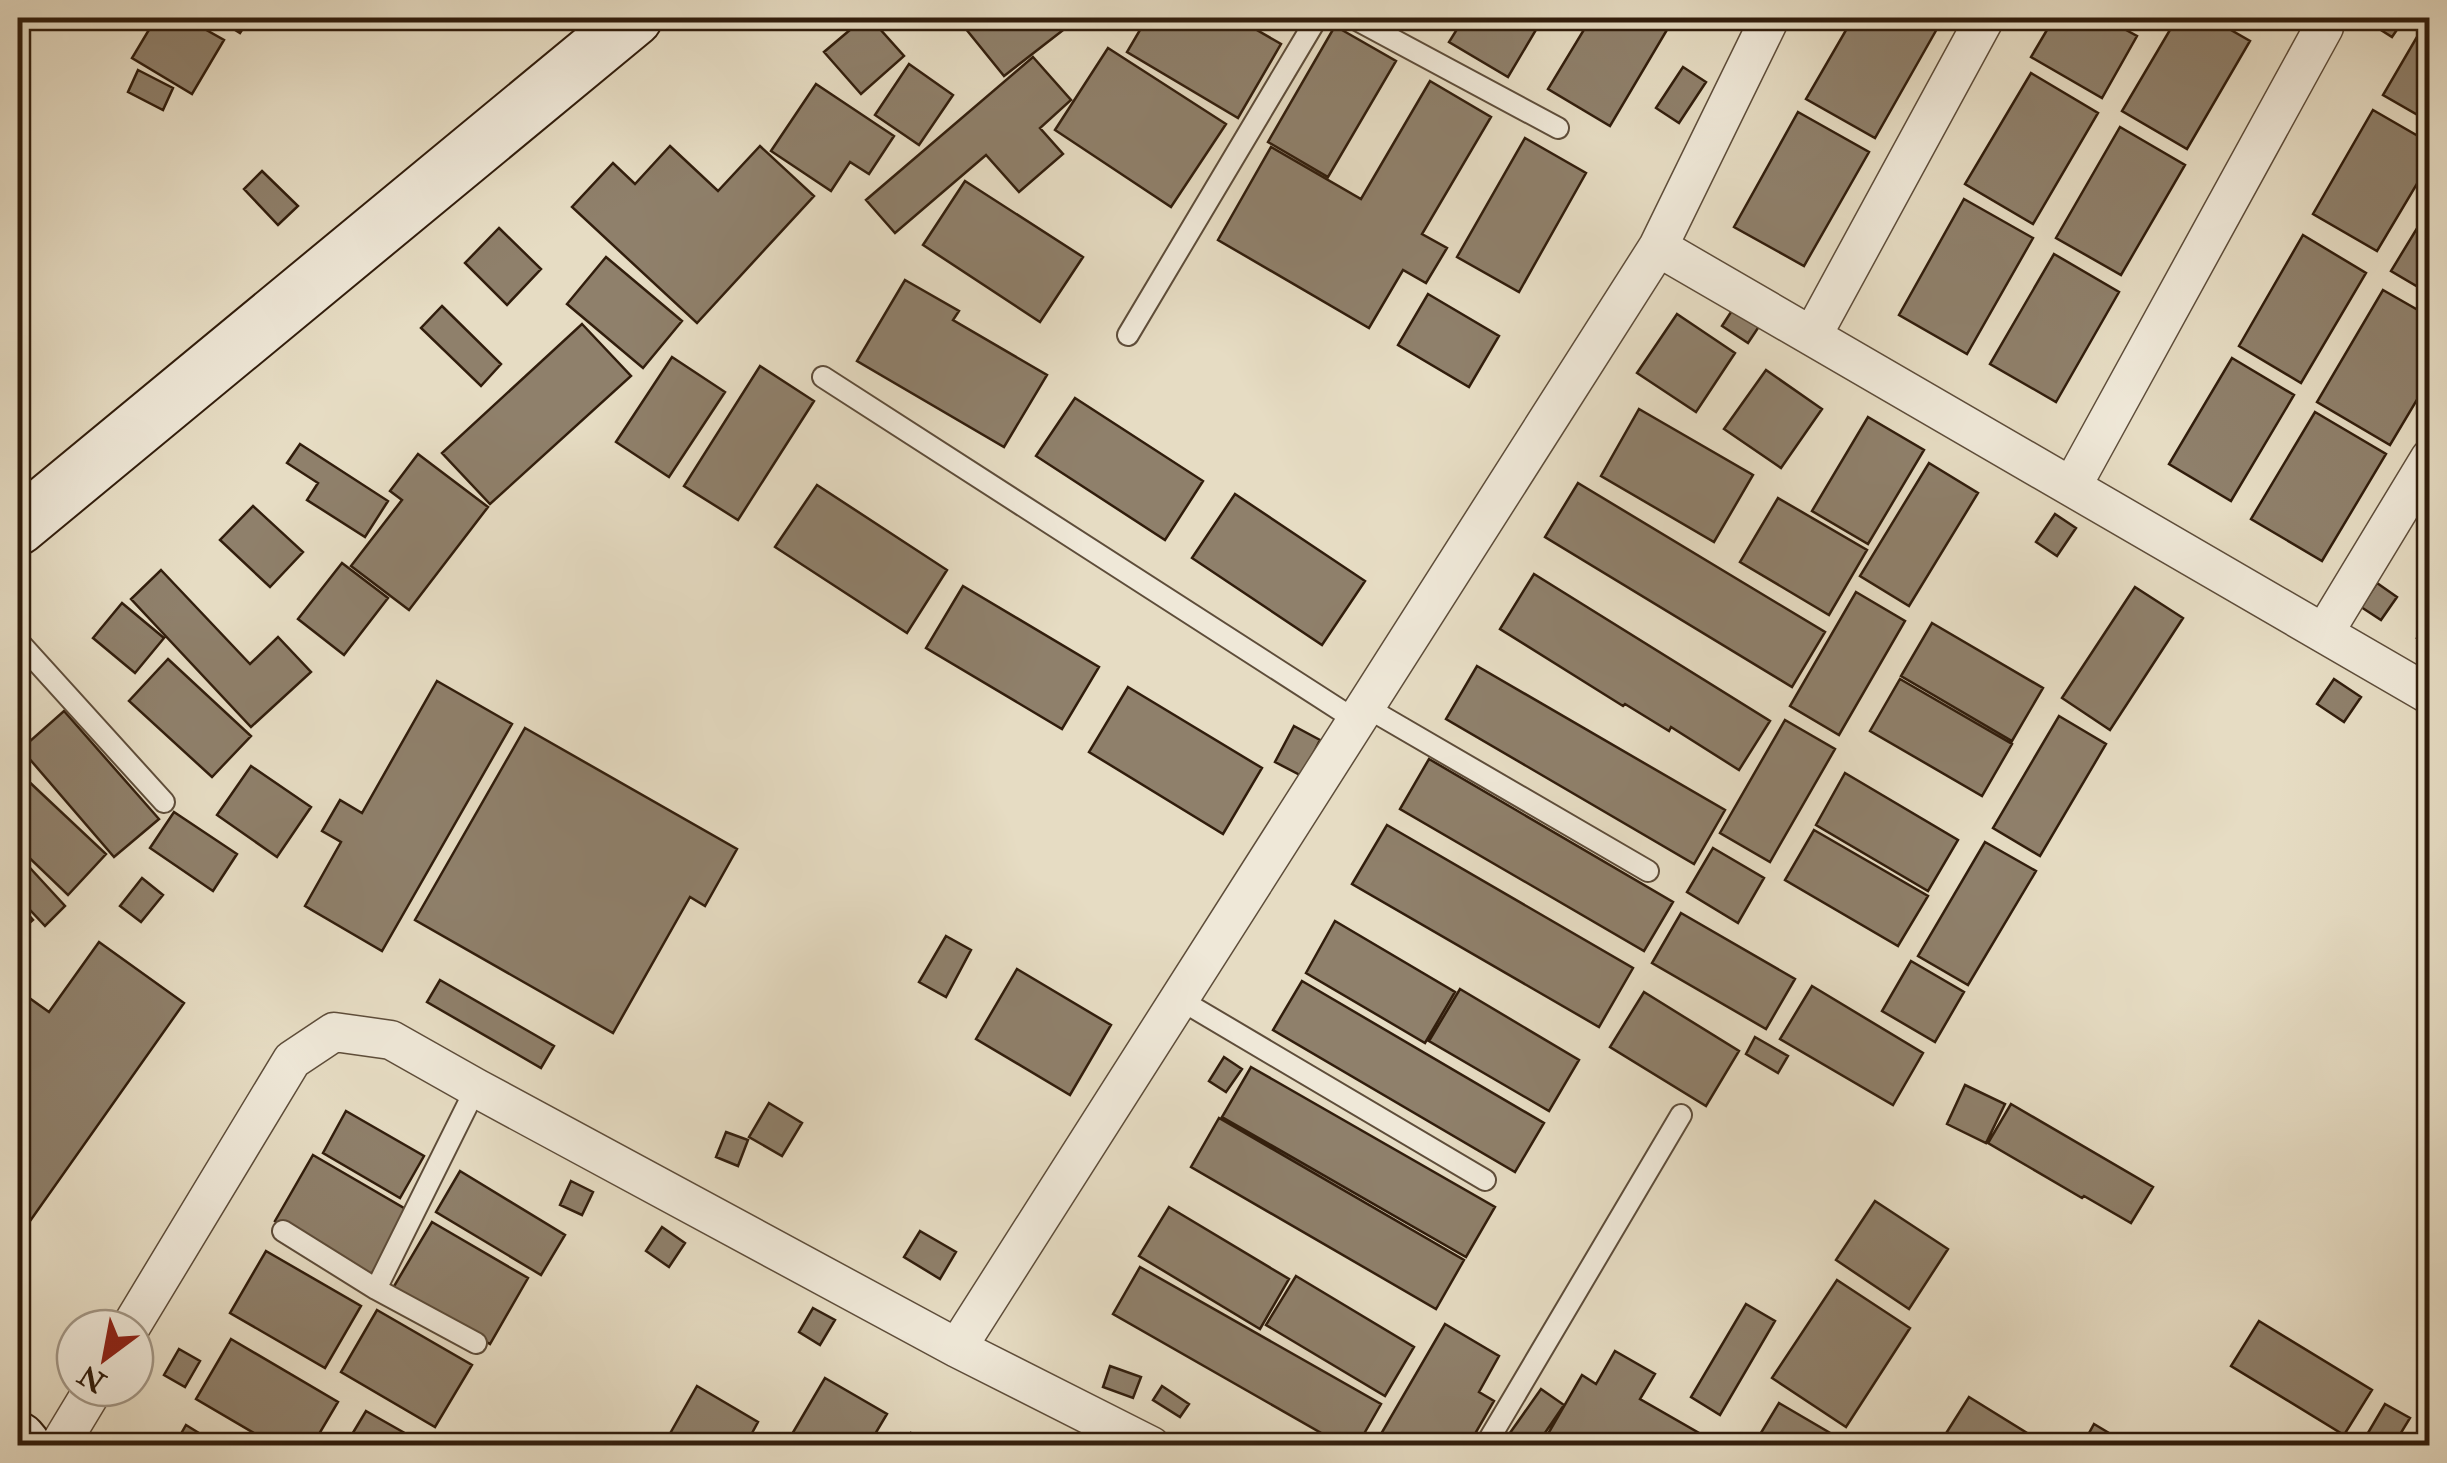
<svg xmlns="http://www.w3.org/2000/svg" width="2447" height="1463" viewBox="0 0 2447 1463" font-family="'IM FELL Double Pica',serif">
<style>
.building{fill:#8f806b;stroke:#311d0c;stroke-width:2.5}
.lines{fill:none;stroke-linecap:round;stroke-linejoin:round}
.lane-casing{stroke:#5e4d3a;stroke-width:24}
.street-casing{stroke:#5e4d3a;stroke-width:41}
.secondary-casing{stroke:#311d0c;stroke-width:59}
.lane{stroke:#efe8d8;stroke-width:20}
.street{stroke:#efe8d8;stroke-width:38}
.secondary{stroke:#efe8d8;stroke-width:55}
</style>
<rect width="100%" height="100%" fill="#e6dcc3"/>
<filter id="stains"><feTurbulence type="fractalNoise" baseFrequency=".002" numOctaves="4"/><feColorMatrix values="0 0 0 0 .2 0 0 0 0 .09 0 0 0 0 .02 0 0 0 .5 -.17"/></filter>
<radialGradient id="worn" r=".72"><stop offset=".6" stop-color="#630" stop-opacity="0"/><stop offset="1" stop-color="#630" stop-opacity=".3"/></radialGradient>
<path class="building" d="M 156,18 L 185,18 L 224,40 L 192,94 L 132,58 Z
M 216,18 L 250,18 L 240,33 Z
M 864,18 L 870,18 L 904,56 L 861,94 L 824,52 Z
M 957,18 L 1060,18 L 1067,27 L 1004,76 Z
M 1147,18 L 1236,18 L 1281,44 L 1238,118 L 1127,52 Z
M 1464,18 L 1543,18 L 1508,77 L 1449,42 Z
M 1591,18 L 1674,18 L 1610,126 L 1548,89 Z
M 1853,18 L 1922,18 L 1938,27 L 1875,138 L 1806,99 Z
M 2054,18 L 2104,18 L 2137,36 L 2102,98 L 2031,57 Z
M 2177,18 L 2210,18 L 2250,41 L 2187,149 L 2122,111 Z
M 2362,18 L 2405,18 L 2392,37 Z
M 2428,18 L 2430,18 L 2430,122 L 2383,95 Z
M 1335,26 L 1396,61 L 1328,177 L 1268,142 Z
M 1108,48 L 1226,124 L 1171,207 L 1055,130 Z
M 1033,57 L 1071,100 L 1040,128 L 1063,154 L 1019,192 L 986,155 L 895,233 L 866,200 Z
M 909,64 L 953,95 L 919,145 L 875,115 Z
M 1683,67 L 1706,82 L 1679,123 L 1656,108 Z
M 138,70 L 173,88 L 163,110 L 128,92 Z
M 2031,73 L 2098,113 L 2033,224 L 1965,184 Z
M 1430,81 L 1491,117 L 1422,234 L 1447,248 L 1426,283 L 1403,270 L 1369,328 L 1218,240 L 1271,147 L 1361,199 Z
M 816,84 L 894,136 L 869,174 L 850,162 L 831,191 L 771,151 Z
M 2373,110 L 2430,143 L 2430,162 L 2377,251 L 2313,214 Z
M 1798,112 L 1869,152 L 1804,266 L 1734,227 Z
M 2120,127 L 2185,165 L 2121,275 L 2056,238 Z
M 1525,138 L 1586,173 L 1519,292 L 1457,257 Z
M 670,146 L 718,191 L 760,146 L 814,196 L 697,323 L 572,207 L 613,163 L 635,184 Z
M 262,171 L 298,206 L 278,225 L 244,189 Z
M 965,181 L 1083,257 L 1040,322 L 923,245 Z
M 1964,199 L 2033,238 L 1967,354 L 1899,315 Z
M 2430,207 L 2430,294 L 2391,271 Z
M 499,228 L 541,269 L 507,305 L 465,263 Z
M 2303,235 L 2366,273 L 2301,383 L 2239,346 Z
M 2054,254 L 2119,292 L 2056,402 L 1990,364 Z
M 606,257 L 682,321 L 643,368 L 567,304 Z
M 905,280 L 959,311 L 953,320 L 1047,375 L 1004,447 L 857,361 Z
M 2383,290 L 2430,317 L 2430,378 L 2390,445 L 2317,402 Z
M 1428,294 L 1499,336 L 1469,387 L 1398,345 Z
M 442,306 L 501,364 L 481,386 L 421,328 Z
M 1733,309 L 1760,325 L 1748,343 L 1722,326 Z
M 1677,314 L 1735,353 L 1696,412 L 1637,373 Z
M 582,324 L 631,376 L 490,504 L 442,453 Z
M 672,357 L 725,392 L 669,477 L 616,442 Z
M 2232,358 L 2294,395 L 2231,501 L 2169,464 Z
M 760,366 L 814,401 L 738,520 L 684,486 Z
M 1766,370 L 1822,409 L 1781,468 L 1724,429 Z
M 1075,398 L 1203,481 L 1165,540 L 1036,456 Z
M 1639,409 L 1753,475 L 1714,542 L 1601,476 Z
M 2315,412 L 2386,454 L 2322,561 L 2251,519 Z
M 1868,417 L 1924,450 L 1868,544 L 1812,511 Z
M 300,444 L 388,501 L 365,537 L 307,500 L 318,483 L 287,463 Z
M 418,454 L 488,507 L 409,610 L 351,566 L 402,500 L 390,491 Z
M 1929,463 L 1978,493 L 1909,606 L 1860,576 Z
M 1578,483 L 1825,632 L 1792,687 L 1545,537 Z
M 817,485 L 947,570 L 907,633 L 775,547 Z
M 1235,494 L 1365,581 L 1322,645 L 1192,558 Z
M 1778,498 L 1867,550 L 1829,615 L 1740,562 Z
M 253,506 L 303,552 L 270,587 L 220,540 Z
M 2055,514 L 2076,528 L 2057,556 L 2036,542 Z
M 342,563 L 388,598 L 344,655 L 298,619 Z
M 161,570 L 250,664 L 278,637 L 311,672 L 251,727 L 131,599 Z
M 1534,574 L 1770,721 L 1739,770 L 1671,727 L 1669,731 L 1625,704 L 1623,706 L 1500,629 Z
M 2377,583 L 2397,597 L 2381,620 L 2361,607 Z
M 963,586 L 1099,667 L 1062,729 L 926,648 Z
M 2135,587 L 2183,618 L 2110,730 L 2062,698 Z
M 1856,592 L 1905,621 L 1839,735 L 1790,706 Z
M 122,603 L 164,638 L 135,673 L 93,638 Z
M 2428,618 L 2430,619 L 2430,645 L 2417,638 Z
M 1932,623 L 2043,688 L 2012,741 L 1901,676 Z
M 168,659 L 251,736 L 212,777 L 129,701 Z
M 1477,666 L 1725,810 L 1694,864 L 1446,719 Z
M 1900,679 L 2012,744 L 1982,796 L 1870,731 Z
M 2334,679 L 2361,697 L 2344,722 L 2317,704 Z
M 437,681 L 512,724 L 382,951 L 305,906 L 341,842 L 322,831 L 340,800 L 362,813 Z
M 1128,687 L 1262,768 L 1223,834 L 1089,752 Z
M 64,711 L 159,819 L 114,857 L 21,749 Z
M 2059,716 L 2106,744 L 2040,856 L 1993,828 Z
M 1785,720 L 1835,749 L 1770,862 L 1720,833 Z
M 1294,726 L 1320,740 L 1302,776 L 1275,762 Z
M 525,728 L 737,849 L 705,906 L 690,897 L 613,1033 L 415,920 Z
M 1429,759 L 1673,902 L 1644,951 L 1400,809 Z
M 251,766 L 311,807 L 277,857 L 217,815 Z
M 1845,773 L 1958,840 L 1928,891 L 1816,825 Z
M 24,777 L 106,854 L 68,895 L 18,847 L 18,785 Z
M 174,812 L 237,854 L 213,891 L 150,848 Z
M 1387,825 L 1633,968 L 1599,1027 L 1352,884 Z
M 1814,830 L 1928,896 L 1898,946 L 1785,880 Z
M 1985,842 L 2036,871 L 1968,985 L 1918,956 Z
M 1713,848 L 1764,878 L 1738,923 L 1687,892 Z
M 31,869 L 65,906 L 45,926 L 18,897 L 18,881 Z
M 142,878 L 163,895 L 141,922 L 120,906 Z
M 18,903 L 33,920 L 18,933 Z
M 1681,913 L 1795,979 L 1766,1029 L 1652,963 Z
M 1335,921 L 1455,992 L 1425,1043 L 1306,973 Z
M 946,936 L 971,950 L 946,997 L 919,982 Z
M 99,942 L 184,1003 L 23,1231 L 18,1227 L 18,990 L 49,1012 Z
M 1911,961 L 1964,992 L 1935,1042 L 1882,1011 Z
M 1017,969 L 1111,1025 L 1070,1095 L 976,1039 Z
M 440,980 L 554,1046 L 541,1068 L 427,1002 Z
M 1302,981 L 1544,1123 L 1515,1172 L 1273,1030 Z
M 1812,986 L 1923,1053 L 1893,1105 L 1780,1039 Z
M 1460,989 L 1579,1060 L 1549,1111 L 1429,1041 Z
M 1644,992 L 1739,1051 L 1706,1106 L 1610,1047 Z
M 1755,1037 L 1788,1056 L 1778,1073 L 1746,1054 Z
M 1224,1057 L 1242,1069 L 1226,1092 L 1209,1081 Z
M 1251,1067 L 1495,1207 L 1466,1257 L 1222,1117 Z
M 1965,1085 L 2005,1104 L 1986,1143 L 1947,1124 Z
M 769,1103 L 802,1123 L 782,1156 L 749,1137 Z
M 2011,1104 L 2153,1187 L 2131,1223 L 2084,1196 L 2082,1198 L 1988,1143 Z
M 346,1111 L 424,1156 L 400,1198 L 323,1153 Z
M 1219,1118 L 1464,1260 L 1436,1309 L 1191,1167 Z
M 726,1132 L 748,1140 L 738,1166 L 716,1157 Z
M 313,1155 L 409,1211 L 370,1277 L 275,1221 Z
M 460,1171 L 565,1235 L 541,1275 L 436,1212 Z
M 571,1181 L 593,1192 L 582,1215 L 560,1205 Z
M 1875,1201 L 1948,1249 L 1909,1309 L 1836,1260 Z
M 1169,1207 L 1289,1279 L 1260,1329 L 1139,1256 Z
M 432,1222 L 528,1278 L 490,1344 L 393,1288 Z
M 662,1227 L 685,1243 L 669,1267 L 646,1251 Z
M 920,1231 L 956,1252 L 940,1279 L 904,1257 Z
M 266,1251 L 361,1306 L 325,1368 L 230,1313 Z
M 1140,1267 L 1381,1404 L 1357,1446 L 1344,1446 L 1113,1314 Z
M 1296,1276 L 1414,1347 L 1385,1396 L 1266,1325 Z
M 1837,1280 L 1910,1328 L 1846,1427 L 1772,1378 Z
M 1746,1304 L 1775,1321 L 1720,1415 L 1691,1397 Z
M 813,1308 L 835,1320 L 820,1345 L 799,1332 Z
M 377,1310 L 472,1365 L 435,1427 L 341,1372 Z
M 2259,1321 L 2372,1390 L 2344,1435 L 2231,1366 Z
M 1445,1324 L 1499,1356 L 1479,1392 L 1494,1401 L 1468,1446 L 1374,1446 Z
M 231,1339 L 338,1402 L 312,1446 L 276,1446 L 196,1399 Z
M 179,1349 L 200,1361 L 185,1387 L 164,1375 Z
M 1615,1351 L 1655,1374 L 1640,1399 L 1706,1437 L 1701,1446 L 1541,1446 L 1582,1375 L 1596,1384 Z
M 1110,1366 L 1141,1377 L 1133,1398 L 1103,1387 Z
M 825,1378 L 887,1414 L 868,1446 L 785,1446 Z
M 697,1386 L 758,1422 L 745,1446 L 663,1446 Z
M 1162,1386 L 1189,1404 L 1180,1417 L 1153,1400 Z
M 1541,1389 L 1564,1405 L 1536,1446 L 1514,1446 L 1505,1440 Z
M 1969,1397 L 2027,1433 L 2019,1446 L 1938,1446 Z
M 1779,1403 L 1849,1444 L 1848,1446 L 1753,1446 Z
M 2385,1404 L 2410,1418 L 2393,1446 L 2367,1446 L 2362,1443 Z
M 366,1411 L 424,1444 L 423,1446 L 345,1446 Z
M 2094,1424 L 2124,1442 L 2122,1446 L 2082,1446 Z
M 186,1425 L 220,1446 L 174,1446 Z
M 911,1433 L 933,1446 L 903,1446 Z"/>
<g class="lines">
<g class="lane-casing">
<path id="lane" d="M 1353,18 L 1558,128
M 1128,335 L 1317,18
M 823,377 L 1357,721
M 18,641 L 164,802
M 1366,707 L 1648,871
M 1179,999 L 1485,1180
M 283,1231 L 376,1289 L 476,1343
M 376,1289 L 476,1088
M 1485,1446 L 1681,1115"/>
</g>
<g class="street-casing">
<path id="street" d="M 1658,247 L 2430,695
M 1812,336 L 1985,18
M 2072,486 L 2324,27
M 2324,633 L 2430,458
M 130,1328 L 292,1060 L 334,1032 L 391,1040 L 476,1088 L 957,1348 L 1151,1446
M 957,1348 L 1658,247 L 1770,18
M 59,1446 L 94,1388"/>
</g>
<g class="secondary-casing">
<path id="secondary" d="M 18,527 L 634,18
M 18,1440 L 23,1446"/>
</g>
<use href="#lane" class="lane"/>
<use href="#street" class="street"/>
<use href="#secondary" class="secondary"/>
</g>
<rect width="2447" height="1463" fill="none" stroke="#e6dcc3" stroke-width="60"/>
<rect x="20" y="20" width="2407" height="1423" fill="none" stroke="#311d0c" stroke-width="5"/>
<rect x="30" y="30" width="2387" height="1403" fill="none" stroke="#311d0c" stroke-width="2.5"/>
<g transform="translate(105 1358) rotate(212)"><circle r="48" fill="#efe8d8" stroke="#a39786" stroke-width="2.5"/>
<path d="M0-8L18 38L0 25L-18 38Z" fill="#8f2418"/>
<text y="-15" font-size="28" font-weight="bold" text-anchor="middle" fill="#311d0c">N</text>
</g>
<rect width="100%" height="100%" filter="url(#stains)"/>
<rect width="100%" height="100%" fill="url(#worn)"/>
</svg>
